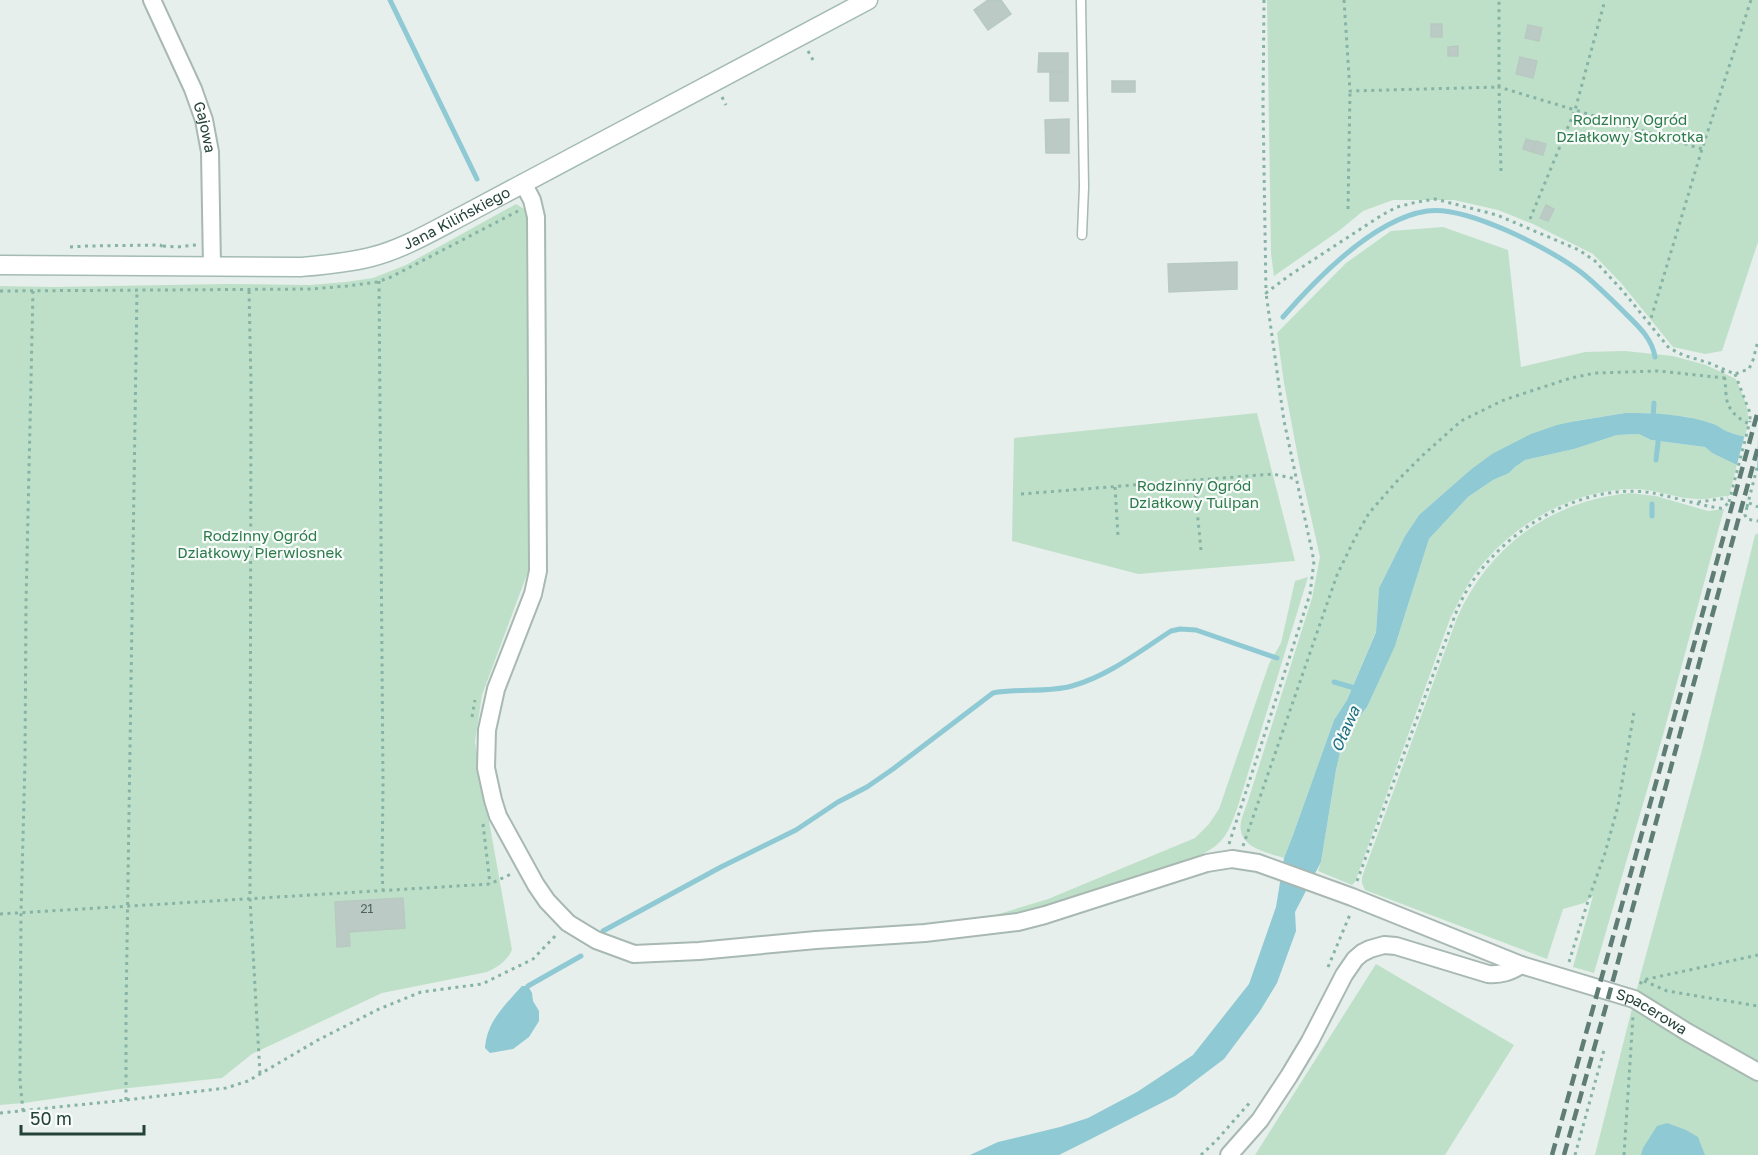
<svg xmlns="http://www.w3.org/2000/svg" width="1758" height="1155" viewBox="0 0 1758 1155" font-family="'Golos Text',sans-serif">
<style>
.green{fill:#bfe0c8}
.water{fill:#8ec9d4}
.pier{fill:#e6efeb}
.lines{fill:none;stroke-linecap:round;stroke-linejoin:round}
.stream{stroke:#8ec9d4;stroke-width:5}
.building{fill:#bbcac4;stroke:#b8c9c2;stroke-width:1.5}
.lane-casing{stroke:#a8b8b2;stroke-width:11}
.street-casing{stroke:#a8b8b2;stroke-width:20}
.secondary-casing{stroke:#a4bbb3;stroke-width:21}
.path{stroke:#86b3a5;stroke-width:3;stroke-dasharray:3 4.5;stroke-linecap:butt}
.lane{stroke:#fff;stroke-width:8}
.street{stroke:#fff;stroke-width:16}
.secondary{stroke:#fff;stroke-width:18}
.rail{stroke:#5f7d75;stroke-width:4.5;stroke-dasharray:12 6;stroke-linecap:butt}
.path-bridge{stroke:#86b3a5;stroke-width:3;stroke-dasharray:3 4.5;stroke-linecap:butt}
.labels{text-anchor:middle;stroke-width:4.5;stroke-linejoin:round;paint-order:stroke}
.number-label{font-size:12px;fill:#4a645c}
.park-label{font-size:15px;fill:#2d7a4b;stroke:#f7fbf9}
.street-label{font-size:15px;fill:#24423a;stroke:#f7fbf9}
.water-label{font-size:16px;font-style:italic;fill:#1c6f80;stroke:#f7fbf9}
</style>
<rect width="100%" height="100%" fill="#e6efeb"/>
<path class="green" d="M 1267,0 L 1758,0 L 1758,242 L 1722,351 L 1705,354 L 1673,347 L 1621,283 L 1593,254 L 1533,224 L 1498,210 L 1454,200 L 1393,200 L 1363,211 L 1340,230 L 1274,276 L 1271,254 Z
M 516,204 L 526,210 L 529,569 L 482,695 L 475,742 L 512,950 C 507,961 498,967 487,972 L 382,993 L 252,1054 L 222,1078 L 120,1089 L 24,1103 L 0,1105 L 0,286 L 54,287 L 225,284 L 310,285 L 346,282 L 373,278 L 406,265 Z
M 1443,227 L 1508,250 L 1521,367 L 1585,352 L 1625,351 L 1673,356 L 1706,365 L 1736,379 C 1746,404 1752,410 1745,437 L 1722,430 L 1715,424 L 1688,417 L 1649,413 L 1625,413 L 1575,421 L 1469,471 L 1419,515 L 1405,536 L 1379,588 L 1376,631 L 1347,700 L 1334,720 L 1293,835 L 1284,858 C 1270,853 1244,849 1241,831 C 1239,823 1244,812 1247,804 L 1312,598 L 1320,557 L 1300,468 L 1284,383 L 1277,333 L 1346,263 L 1391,231 Z
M 1257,413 L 1295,561 L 1138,574 L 1012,541 L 1014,438 Z
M 1639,434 L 1651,440 L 1705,447 L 1712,453 L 1737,465 L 1729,496 C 1718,496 1708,500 1697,499 C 1677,499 1656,489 1634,489 C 1576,489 1516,522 1480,567 C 1467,583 1459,601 1450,619 L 1355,882 L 1352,885 L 1318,871 L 1321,862 L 1336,770 L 1341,748 L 1354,723 L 1367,707 L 1397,640 L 1429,539 L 1468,497 L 1493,480 L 1509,473 L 1515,467 L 1525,460 L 1574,449 L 1617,435 Z
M 1630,493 L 1656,496 L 1708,511 L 1724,509 L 1663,735 L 1594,973 L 1573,967 L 1593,896 L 1584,903 L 1563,909 L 1547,959 L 1365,890 L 1362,883 L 1362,877 L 1457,618 C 1489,546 1550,501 1630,493 Z
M 1758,533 L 1758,1155 L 1595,1155 L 1641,973 L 1701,754 L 1755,535 Z
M 1308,577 L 1238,806 C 1227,837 1223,846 1191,859 L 1038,909 L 1016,915 L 986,918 L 1048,899 L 1195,838 L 1209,824 L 1219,809 L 1269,664 L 1281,643 L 1295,581 Z
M 1376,964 L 1514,1045 L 1445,1155 L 1255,1155 Z"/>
<path class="water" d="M 1625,413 C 1655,413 1685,414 1714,424 C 1719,426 1721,429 1726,431 C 1736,435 1747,437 1758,440 L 1758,471 L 1737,465 L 1712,453 L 1705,447 L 1651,440 L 1639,434 L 1617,435 L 1574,449 L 1525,460 L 1515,467 L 1509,473 L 1493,480 L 1468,497 L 1429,539 L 1395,646 L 1367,707 L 1354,723 L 1341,748 L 1336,770 L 1321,862 L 1295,912 L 1296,931 L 1277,983 L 1260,1011 L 1224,1059 L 1175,1096 L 1089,1140 L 1059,1155 L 970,1155 L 998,1142 L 1060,1127 L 1088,1118 L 1137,1092 L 1193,1055 L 1249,984 L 1276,907 L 1284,858 L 1293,835 L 1334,720 L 1347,700 L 1376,632 L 1379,588 L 1405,536 L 1419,515 L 1469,471 L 1492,454 L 1531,434 L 1557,425 L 1576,421 Z
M 522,986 L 528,986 L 532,993 L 533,1001 L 539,1011 L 539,1021 L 529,1037 L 513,1049 L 490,1053 L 485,1048 C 487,1021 505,1005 522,986 Z
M 1667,1123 L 1686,1130 L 1698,1137 L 1705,1155 L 1641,1155 L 1643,1148 L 1657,1126 Z"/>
<path class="pier" d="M 1745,434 L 1758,437 L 1757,474 L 1736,468 Z"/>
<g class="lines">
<path class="stream" d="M 390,0 L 477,179
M 1283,317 C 1317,278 1374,219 1427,211 C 1466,205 1551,249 1582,273 C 1597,285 1611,299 1625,313 C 1638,326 1652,338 1655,357
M 1653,419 L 1654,403
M 1656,460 L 1659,434
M 1652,516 L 1652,504
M 1334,682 L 1358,689
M 603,931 L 721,867 L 796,830 L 838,802 L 867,787 L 893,769 L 993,693 C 1019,688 1046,693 1072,686 C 1108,676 1140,651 1171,631 L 1180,629 L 1196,630 L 1277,658
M 528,986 L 581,956"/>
</g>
<path class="building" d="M 988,0 L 1001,0 L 1011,14 L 988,30 L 974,10 Z
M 1431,24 L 1442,24 L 1442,37 L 1431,37 Z
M 1528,25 L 1542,28 L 1539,41 L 1525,38 Z
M 1458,46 L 1458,56 L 1448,56 L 1448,47 Z
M 1039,53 L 1068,53 L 1068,72 L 1038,72 Z
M 1520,57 L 1537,61 L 1533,78 L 1516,74 Z
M 1050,72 L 1068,72 L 1068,101 L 1050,101 Z
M 1112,81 L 1135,81 L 1135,92 L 1112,92 Z
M 1069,119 L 1069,153 L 1046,153 L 1045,120 Z
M 1526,139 L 1536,142 L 1532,152 L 1523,149 Z
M 1536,141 L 1546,144 L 1543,155 L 1532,152 Z
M 1546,205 L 1554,209 L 1548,221 L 1540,218 Z
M 1237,262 L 1237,289 L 1169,292 L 1168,264 Z
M 403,898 L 405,928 L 349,932 L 350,946 L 337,947 L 335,902 Z"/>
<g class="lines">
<g class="lane-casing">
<path id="lane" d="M 1081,0 L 1084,187 L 1082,235"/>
</g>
<g class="street-casing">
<g id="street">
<path id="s1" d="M 152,0 L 193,89 L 204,120 L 210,152 L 212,266"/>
<path id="s2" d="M 523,183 L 532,200 L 536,217 L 538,571 L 533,594 L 496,689 L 487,730 L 486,768 L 493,800 L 498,816 L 536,885 L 547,901 L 568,923 L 596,940 L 634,954 L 699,951 L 816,940 L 925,933 L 1018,922 L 1045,915 L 1207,863 L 1232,859 L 1258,863 L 1352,897 L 1521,965 L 1634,999 L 1687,1032 L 1758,1072"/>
<path d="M 1229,1155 L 1260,1120 L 1289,1076 L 1310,1041 L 1344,975 L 1355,959 L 1362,953 L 1370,949 L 1384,945 L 1396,946 L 1488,974 C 1501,975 1510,972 1521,965"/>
</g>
</g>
<g class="secondary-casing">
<g id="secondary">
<path id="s3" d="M 0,265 L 301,267 C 324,265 348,263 371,257 C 403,249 433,231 462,216 L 868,0"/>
</g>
</g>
<path class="path" d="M 1264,0 L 1263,105 L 1266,293 L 1290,275 L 1382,215 L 1397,207 L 1417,202 L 1435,199 L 1497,215 L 1579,250 L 1595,261 L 1622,290 L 1669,348 L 1683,355 L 1709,363 L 1735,374 L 1749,369 L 1753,360 L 1758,341
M 1344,0 L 1350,91 L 1499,87 L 1499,0
M 808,51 L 813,60
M 722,97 L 726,105
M 1501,171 L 1499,87 L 1575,110 L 1605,0
M 1348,209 L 1350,91
M 1530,219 L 1575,110 L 1702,149
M 163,246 L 177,247 L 196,245
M 70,247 L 87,246 L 160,245 L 165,248
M 379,281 L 383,785 L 382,872 L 383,890
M 0,291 L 312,289 L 347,286 L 377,282 L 391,277 L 518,211
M 249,291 L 251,384 L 250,899 L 260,1074
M 1649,325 L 1702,149 L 1751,0
M 1722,370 C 1726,379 1725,385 1726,394 C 1727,413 1742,422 1758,427
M 1735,374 L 1750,413 L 1750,421
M 1194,480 L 1201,550
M 1115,487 L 1118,536
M 1021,494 L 1273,474 L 1296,479
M 1698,502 L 1728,498
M 1749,503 L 1758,507
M 1747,507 L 1745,515 L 1747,519 L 1758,521
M 472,717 L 475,700
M 483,824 L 490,884
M 1229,844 L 1310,594 L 1314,561 L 1284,421 L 1266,293
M 1243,846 L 1337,575 L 1355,538 L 1369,513 L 1398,480 L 1422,456 L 1461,421 L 1473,415 L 1504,400 L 1534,390 L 1571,378 L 1595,373 L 1658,371 L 1725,378
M 1357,881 L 1457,610 C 1461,601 1466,591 1472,582 C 1509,528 1579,485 1646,492 C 1659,493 1717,510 1722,508 C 1725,507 1727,504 1729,502
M 0,914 L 490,884 L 511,874
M 1569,962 L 1588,901 L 1605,853 L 1618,806 L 1634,712
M 1328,967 L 1351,912
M 1644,981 L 1667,991 L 1758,1006
M 1640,984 L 1643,980 L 1758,955
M 126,1100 L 126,1011 L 137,290
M 23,1111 L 20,1081 L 21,913 L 25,761 L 26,603 L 33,291
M 0,1113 L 126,1100 L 226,1088 L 248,1081 L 318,1040 L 379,1009 L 421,992 L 482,984 L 533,959 L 558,933
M 1201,1155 L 1216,1141 L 1252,1100
M 1575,1155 L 1604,1050
M 1624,1155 L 1633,1016"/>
<use href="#lane" class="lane"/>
<use href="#street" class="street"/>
<use href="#secondary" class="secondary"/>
<path class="rail" d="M 1552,1155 L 1659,772 L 1758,411
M 1564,1155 L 1606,1006 L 1758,447"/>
<path class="path-bridge" d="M 1729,502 L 1750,421
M 1747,507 L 1758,464"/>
</g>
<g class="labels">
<g class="number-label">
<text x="367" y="913">21</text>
</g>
<g class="park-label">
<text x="1630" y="125">Rodzinny Ogród<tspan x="1630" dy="17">Działkowy Stokrotka</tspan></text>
<text x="1194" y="491">Rodzinny Ogród<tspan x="1194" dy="17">Działkowy Tulipan</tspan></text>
<text x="260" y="541">Rodzinny Ogród<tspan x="260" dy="17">Działkowy Pierwiosnek</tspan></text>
</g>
<g class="street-label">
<text dy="5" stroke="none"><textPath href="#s1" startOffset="138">Gajowa</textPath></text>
<text dy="5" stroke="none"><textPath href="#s3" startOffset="466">Jana Kilińskiego</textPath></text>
<text dy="5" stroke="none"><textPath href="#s2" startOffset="1904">Spacerowa</textPath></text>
</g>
<g class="water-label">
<text transform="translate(1345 729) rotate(-66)" y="6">Oława</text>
</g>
</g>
<path d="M21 1125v9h123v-9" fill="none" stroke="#24423a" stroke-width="3"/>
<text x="30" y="1125" font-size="18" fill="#24423a" stroke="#f7fbf9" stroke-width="4.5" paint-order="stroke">50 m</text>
</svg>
